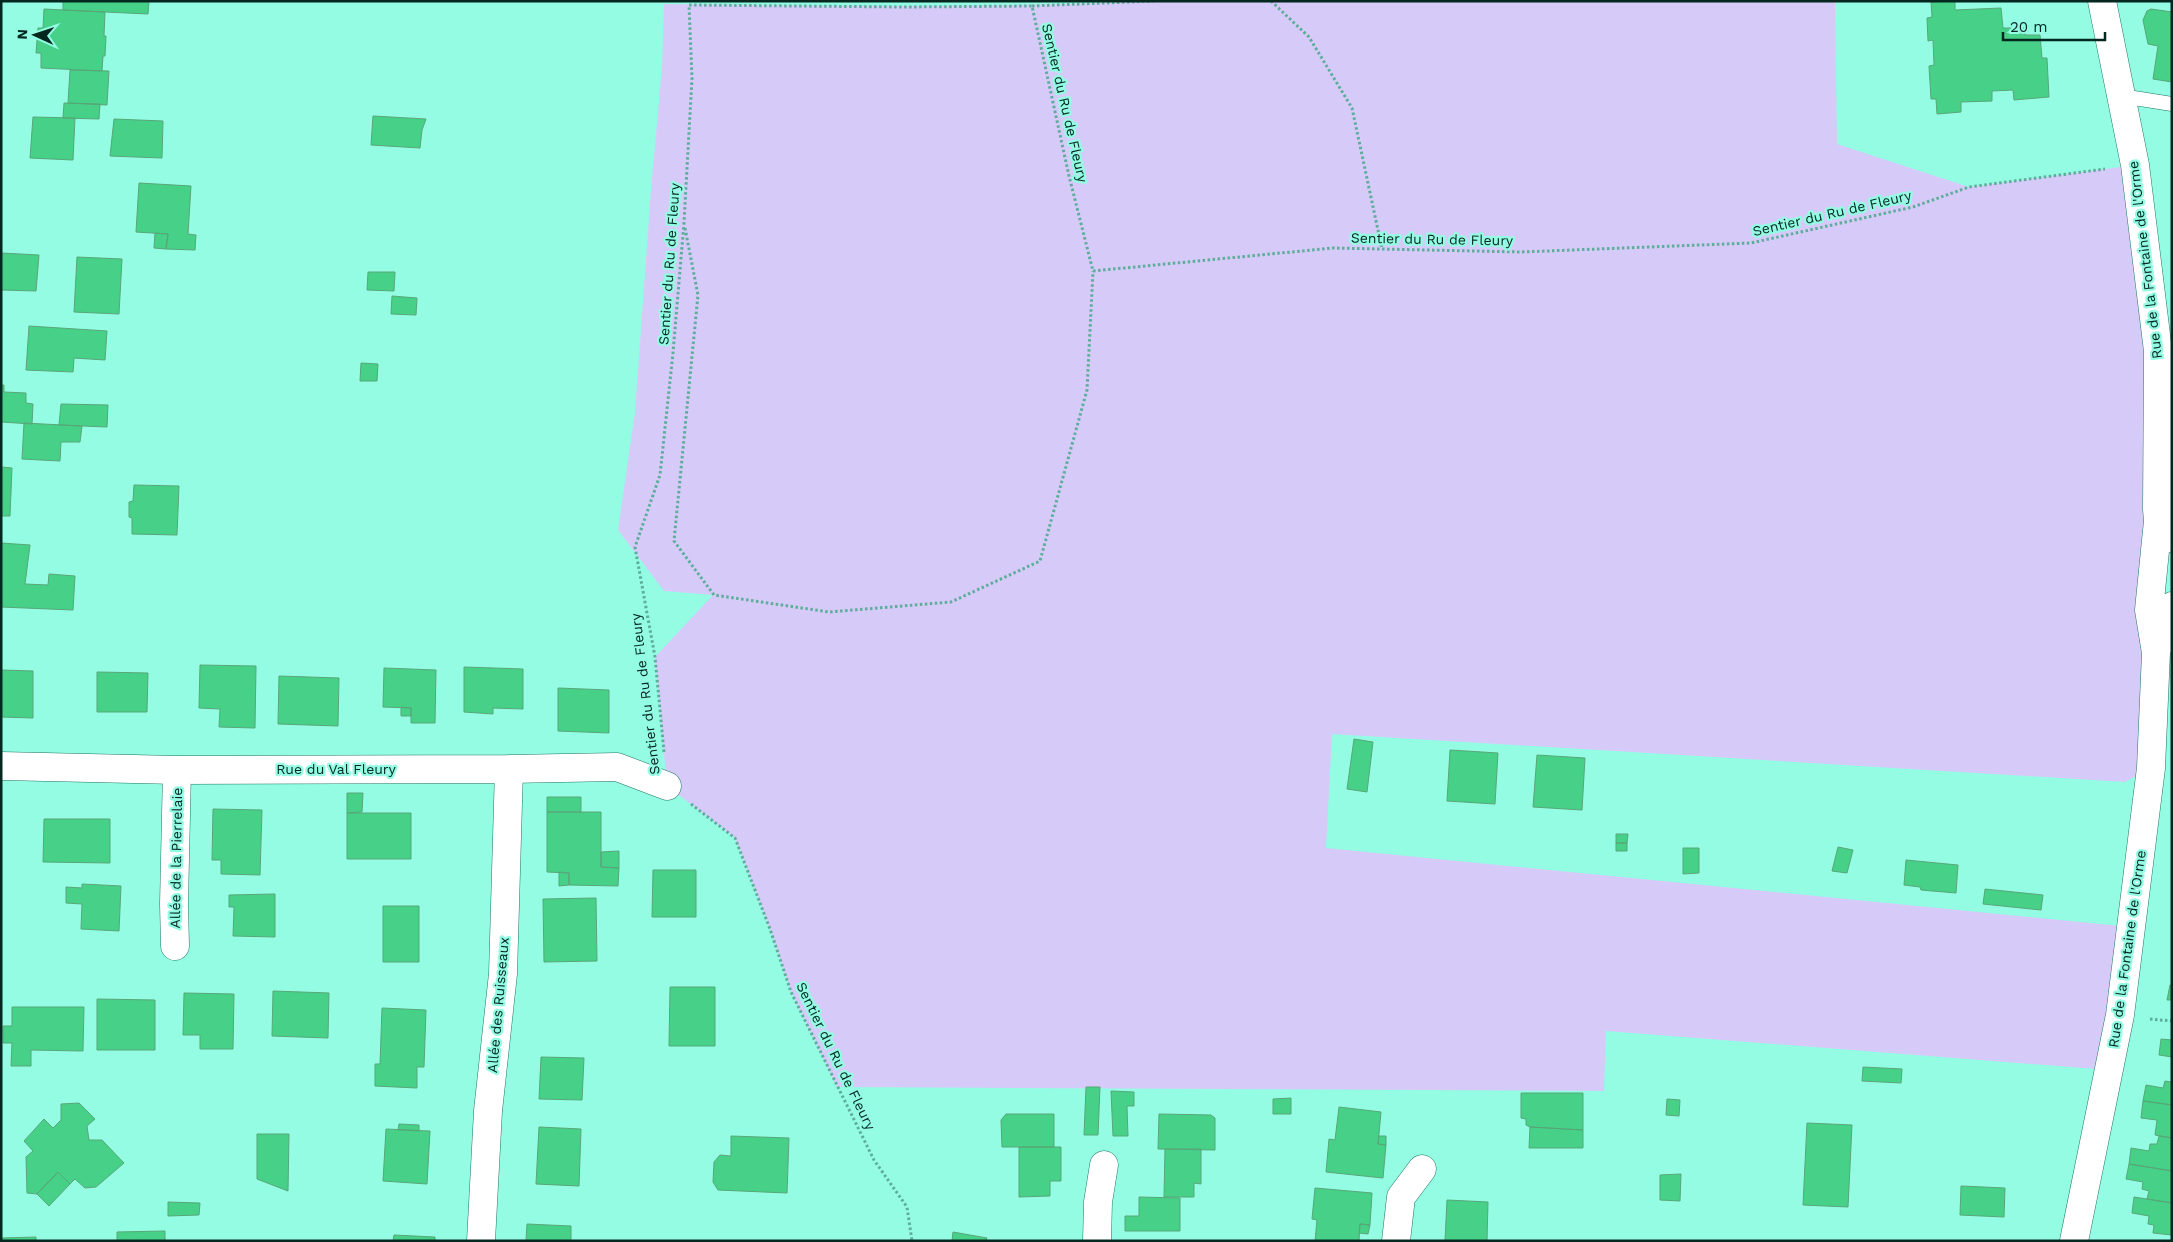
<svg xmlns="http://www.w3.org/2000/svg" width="2173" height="1242" viewBox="0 0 2173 1242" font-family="'Work Sans',sans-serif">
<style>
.green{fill:#d6cbf8}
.building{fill:#47d088;stroke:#57a778}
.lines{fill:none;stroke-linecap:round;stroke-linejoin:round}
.lane-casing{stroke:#207665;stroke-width:15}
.street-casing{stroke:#207665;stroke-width:29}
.secondary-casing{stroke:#207665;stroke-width:29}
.path{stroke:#5ead9b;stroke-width:3;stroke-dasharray:2.5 2.5;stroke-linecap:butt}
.lane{stroke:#fff;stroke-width:14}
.street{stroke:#fff;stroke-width:28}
.secondary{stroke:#fff;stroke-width:28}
.labels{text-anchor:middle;stroke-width:4.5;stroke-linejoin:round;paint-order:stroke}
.street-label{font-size:14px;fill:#042720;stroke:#93fce3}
</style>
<rect width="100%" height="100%" fill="#93fce3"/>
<path class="green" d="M 1153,1 L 1835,1 L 1837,144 L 1969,187 L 2135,165 L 2158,351 L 2151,768 L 2125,782 L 1332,734 L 1326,848 L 2131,927 L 2109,1070 L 1606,1031 L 1604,1091 L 837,1087 L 791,992 L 770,929 L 735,838 L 667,786 L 655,657 L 713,595 L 664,591 L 618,530 L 635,412 L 651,190 L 662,67 L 664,4 C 828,6 990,8 1153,1 Z"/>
<path class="building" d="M 63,1 L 149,1 L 148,14 L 63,10 Z
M 1955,1 L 1955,10 L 2001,8 L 2003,28 L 2024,28 L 2025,35 L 2040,35 L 2042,58 L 2047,58 L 2049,97 L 2014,100 L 2013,90 L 1992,91 L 1992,101 L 1961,102 L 1961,112 L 1937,114 L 1936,99 L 1931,99 L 1929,66 L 1934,65 L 1933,40 L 1928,41 L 1927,18 L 1932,17 L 1931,2 Z
M 44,9 L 105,12 L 104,36 L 106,36 L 105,56 L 103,56 L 102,71 L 41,68 L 41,53 L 36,53 L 38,28 L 43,28 Z
M 2151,9 L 2172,12 L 2172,82 L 2153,79 L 2158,46 L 2148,44 L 2143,20 L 2147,11 Z
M 70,70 L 109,71 L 107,105 L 68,103 Z
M 64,103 L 100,104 L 99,119 L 63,118 Z
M 373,116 L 426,119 L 422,130 L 420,148 L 371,145 Z
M 33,117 L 75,118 L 73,160 L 30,158 Z
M 114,119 L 163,121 L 162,158 L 110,156 Z
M 139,183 L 191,186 L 188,234 L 196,235 L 195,250 L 166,249 L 168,234 L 136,232 Z
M 155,233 L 168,234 L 166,249 L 154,248 Z
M 1,253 L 39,255 L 36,291 L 1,290 Z
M 77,257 L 122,259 L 119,314 L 74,312 Z
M 368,272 L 395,272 L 394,291 L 367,290 Z
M 392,296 L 417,298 L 416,315 L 391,314 Z
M 29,326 L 107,331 L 105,360 L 74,358 L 73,372 L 26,370 Z
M 361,363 L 378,364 L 377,381 L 360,381 Z
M 1,385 L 4,385 L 4,392 L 26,393 L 26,403 L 33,404 L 32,424 L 1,422 Z
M 61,404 L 108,405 L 107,427 L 59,425 Z
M 24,423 L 82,426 L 80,442 L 61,442 L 60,461 L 22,459 Z
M 1,467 L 12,468 L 10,516 L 1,516 Z
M 134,485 L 179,486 L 177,535 L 132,534 L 132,518 L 129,517 L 129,502 L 133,501 Z
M 1,543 L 30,545 L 25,584 L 48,585 L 49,574 L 75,576 L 73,610 L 1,607 Z
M 200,665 L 256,666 L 255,728 L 219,727 L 220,709 L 199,708 Z
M 464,667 L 523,669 L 523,709 L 493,708 L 493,714 L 464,712 Z
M 384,668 L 436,670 L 435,723 L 411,723 L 411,708 L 383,707 Z
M 1,670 L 33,671 L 33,718 L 1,717 Z
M 97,672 L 148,673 L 147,712 L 97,712 Z
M 279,676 L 339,678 L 338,726 L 278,724 Z
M 558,688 L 609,690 L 609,733 L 558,731 Z
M 401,707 L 411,708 L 411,716 L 401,716 Z
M 1354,739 L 1373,742 L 1367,792 L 1347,789 Z
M 1450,750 L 1498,753 L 1495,804 L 1447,801 Z
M 1537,755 L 1585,758 L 1582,810 L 1533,807 Z
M 347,793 L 363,793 L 362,812 L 347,813 Z
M 547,797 L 581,797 L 581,812 L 547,812 Z
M 213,809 L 262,810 L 260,875 L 221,874 L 221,860 L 212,860 Z
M 547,812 L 601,812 L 601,867 L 619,868 L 618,886 L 569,885 L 569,873 L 547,872 Z
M 347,813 L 411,813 L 411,859 L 347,859 Z
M 44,819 L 110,819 L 110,863 L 43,862 Z
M 1616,834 L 1628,834 L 1627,843 L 1616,843 Z
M 1616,843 L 1627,843 L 1627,851 L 1616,851 Z
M 1838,847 L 1853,850 L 1847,873 L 1832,871 Z
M 1683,848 L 1699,848 L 1699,873 L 1683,874 Z
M 619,851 L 619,868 L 601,867 L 601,852 Z
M 1906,860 L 1958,865 L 1956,893 L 1921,890 L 1920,887 L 1904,885 Z
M 653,870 L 696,870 L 696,917 L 652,917 Z
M 559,872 L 569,873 L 569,885 L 559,886 Z
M 82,884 L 121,886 L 119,931 L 81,929 L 82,904 L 66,903 L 66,887 L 82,888 Z
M 1985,889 L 2043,895 L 2041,910 L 1983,904 Z
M 275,894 L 275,937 L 233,936 L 234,907 L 229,907 L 229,895 Z
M 596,898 L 597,961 L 544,962 L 543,899 Z
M 383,906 L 419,906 L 419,962 L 383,962 Z
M 2170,985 L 2172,985 L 2172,1000 L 2167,1000 Z
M 670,987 L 715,987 L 715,1046 L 669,1046 Z
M 273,991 L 329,993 L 328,1038 L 272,1036 Z
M 184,993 L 234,994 L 233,1049 L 200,1049 L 200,1035 L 183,1035 Z
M 97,999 L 155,1000 L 155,1050 L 97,1050 Z
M 12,1007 L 84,1007 L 83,1051 L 31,1050 L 31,1066 L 11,1066 L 12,1043 L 3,1043 L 3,1026 L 12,1026 Z
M 382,1008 L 426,1010 L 424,1067 L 417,1067 L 417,1088 L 375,1086 L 375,1064 L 380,1064 Z
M 2161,1039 L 2172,1040 L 2172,1057 L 2159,1055 Z
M 541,1057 L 584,1058 L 582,1100 L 539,1099 Z
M 1863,1067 L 1902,1069 L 1901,1083 L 1862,1081 Z
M 2172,1078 L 2172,1105 L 2143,1101 L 2146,1085 L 2163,1088 L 2165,1081 L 2171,1082 Z
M 1086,1087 L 1100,1087 L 1098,1135 L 1084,1135 Z
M 1111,1091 L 1134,1092 L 1134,1106 L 1127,1106 L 1128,1136 L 1113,1136 Z
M 1521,1093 L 1583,1093 L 1583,1130 L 1530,1127 L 1526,1125 L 1526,1119 L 1521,1118 Z
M 1291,1098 L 1291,1114 L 1273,1114 L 1273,1099 Z
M 1667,1099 L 1680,1100 L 1679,1116 L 1666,1115 Z
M 2143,1101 L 2172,1105 L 2172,1138 L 2155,1135 L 2157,1120 L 2141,1118 Z
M 79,1103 L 95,1119 L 87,1126 L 89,1140 L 102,1140 L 124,1163 L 96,1187 L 85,1188 L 75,1179 L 70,1184 L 58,1172 L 37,1194 L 27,1193 L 26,1157 L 33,1151 L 24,1141 L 44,1119 L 53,1128 L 61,1120 L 61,1104 Z
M 1339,1107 L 1381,1112 L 1378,1144 L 1386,1145 L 1383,1178 L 1326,1172 L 1329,1139 L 1335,1140 Z
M 1006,1114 L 1054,1114 L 1054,1147 L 1002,1147 L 1001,1120 Z
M 1159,1114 L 1211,1115 L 1215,1118 L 1215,1150 L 1158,1149 Z
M 1807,1123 L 1852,1125 L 1848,1207 L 1803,1205 Z
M 399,1124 L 419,1125 L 419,1131 L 398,1130 Z
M 539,1127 L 581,1129 L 579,1186 L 536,1184 Z
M 1530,1127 L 1583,1130 L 1583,1148 L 1529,1148 Z
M 386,1129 L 430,1131 L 427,1184 L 383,1181 Z
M 257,1134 L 289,1134 L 288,1191 L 257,1179 Z
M 731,1136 L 789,1138 L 787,1193 L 718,1190 L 713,1182 L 714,1162 L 720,1155 L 731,1156 Z
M 1379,1136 L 1386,1136 L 1386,1145 L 1378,1144 Z
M 2159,1136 L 2172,1138 L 2172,1171 L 2129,1164 L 2131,1148 L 2149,1151 L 2150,1144 L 2157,1144 Z
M 1019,1147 L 1061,1147 L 1061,1181 L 1050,1181 L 1050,1196 L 1019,1197 Z
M 1165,1149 L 1201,1149 L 1201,1184 L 1194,1183 L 1194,1197 L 1164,1197 Z
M 2129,1164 L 2172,1171 L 2172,1203 L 2147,1199 L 2149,1191 L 2142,1189 L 2143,1182 L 2126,1179 Z
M 58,1172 L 70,1184 L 49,1206 L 37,1194 Z
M 1681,1174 L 1680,1201 L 1660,1200 L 1660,1175 Z
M 1961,1186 L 2005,1188 L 2004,1217 L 1960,1215 Z
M 1315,1188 L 1372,1193 L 1370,1225 L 1360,1224 L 1359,1241 L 1315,1241 L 1317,1220 L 1312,1219 Z
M 1139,1197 L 1180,1198 L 1180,1231 L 1125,1231 L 1125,1216 L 1139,1216 Z
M 2134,1197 L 2172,1203 L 2172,1235 L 2153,1233 L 2154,1225 L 2148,1224 L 2149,1216 L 2132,1213 Z
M 1447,1200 L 1488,1202 L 1487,1241 L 1445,1241 Z
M 168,1202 L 200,1203 L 199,1215 L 168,1216 Z
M 527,1224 L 571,1226 L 571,1241 L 526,1241 Z
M 1360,1224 L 1370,1225 L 1368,1234 L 1359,1233 Z
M 165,1231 L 165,1241 L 117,1241 L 117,1232 Z
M 953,1232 L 987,1238 L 986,1241 L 952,1241 Z
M 394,1235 L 435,1237 L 435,1241 L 393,1241 Z
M 36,1237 L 36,1241 L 1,1241 L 1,1238 Z"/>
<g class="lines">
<g class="lane-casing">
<path id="lane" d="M 2121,96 L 2172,104"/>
</g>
<g class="street-casing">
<path id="street" d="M 1,766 L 177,770 L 509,769 L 617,767 L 667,786
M 175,946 L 174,904 L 177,770
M 481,1241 L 488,1111 L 503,974 L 509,769
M 1097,1241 L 1098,1202 L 1104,1165
M 1396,1241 L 1401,1197 L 1422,1169"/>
</g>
<g class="secondary-casing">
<path id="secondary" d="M 2102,1 L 2135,165 L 2158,351 L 2157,509 L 2158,521 L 2165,539
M 2157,649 L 2172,606
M 2074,1241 L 2120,1015 L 2151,768 L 2156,653 L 2149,610 L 2158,521"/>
</g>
<path class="path" d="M 1271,1 L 1309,37 L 1352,108 L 1382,249
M 1032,6 L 1153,1
M 685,228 L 698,295 L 674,541 L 714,595 L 829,612 L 951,602 L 1040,561 L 1087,390 L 1093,271
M 664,752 L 655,657 L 635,547 L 660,475 L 673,353 L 684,223 L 692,78 L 689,5 L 904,7 L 1032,6 L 1069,176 L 1093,271 L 1333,248 L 1521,252 L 1751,243 L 1913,207 L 1969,187 L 2105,169
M 691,804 L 735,838 L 770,929 L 791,992 L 874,1160 L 907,1207 L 912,1241
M 2150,1019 L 2172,1021"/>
<use href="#lane" class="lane"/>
<use href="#street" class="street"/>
<use href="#secondary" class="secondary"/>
</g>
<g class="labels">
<g class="street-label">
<text transform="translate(1065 103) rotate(77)" y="5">Sentier du Ru de Fleury</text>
<text transform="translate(1832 213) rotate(-13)" y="5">Sentier du Ru de Fleury</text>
<text transform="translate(1432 239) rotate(1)" y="5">Sentier du Ru de Fleury</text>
<text transform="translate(2145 260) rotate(-97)" y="5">Rue de la Fontaine de l'Orme</text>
<text transform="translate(669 264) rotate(-86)" y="5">Sentier du Ru de Fleury</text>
<text transform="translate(645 694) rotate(-97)" y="5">Sentier du Ru de Fleury</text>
<text x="336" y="774">Rue du Val Fleury</text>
<text transform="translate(176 858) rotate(-89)" y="5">Allée de la Pierrelaie</text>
<text transform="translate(2127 949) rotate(-82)" y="5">Rue de la Fontaine de l'Orme</text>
<text transform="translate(498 1005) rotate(-85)" y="5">Allée des Ruisseaux</text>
<text transform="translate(836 1056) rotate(64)" y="5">Sentier du Ru de Fleury</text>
</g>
</g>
<rect width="2173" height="1242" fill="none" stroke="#042720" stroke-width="5"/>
<g transform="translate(35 35) rotate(273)" stroke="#93fce3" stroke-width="4" paint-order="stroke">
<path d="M0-4L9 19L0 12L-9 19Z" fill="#042720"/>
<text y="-8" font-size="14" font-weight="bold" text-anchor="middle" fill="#042720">N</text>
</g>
<path d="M2003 32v8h102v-8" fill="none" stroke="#042720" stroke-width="2.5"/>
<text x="2010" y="32" font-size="15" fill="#042720" stroke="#93fce3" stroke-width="4" paint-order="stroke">20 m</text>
</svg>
